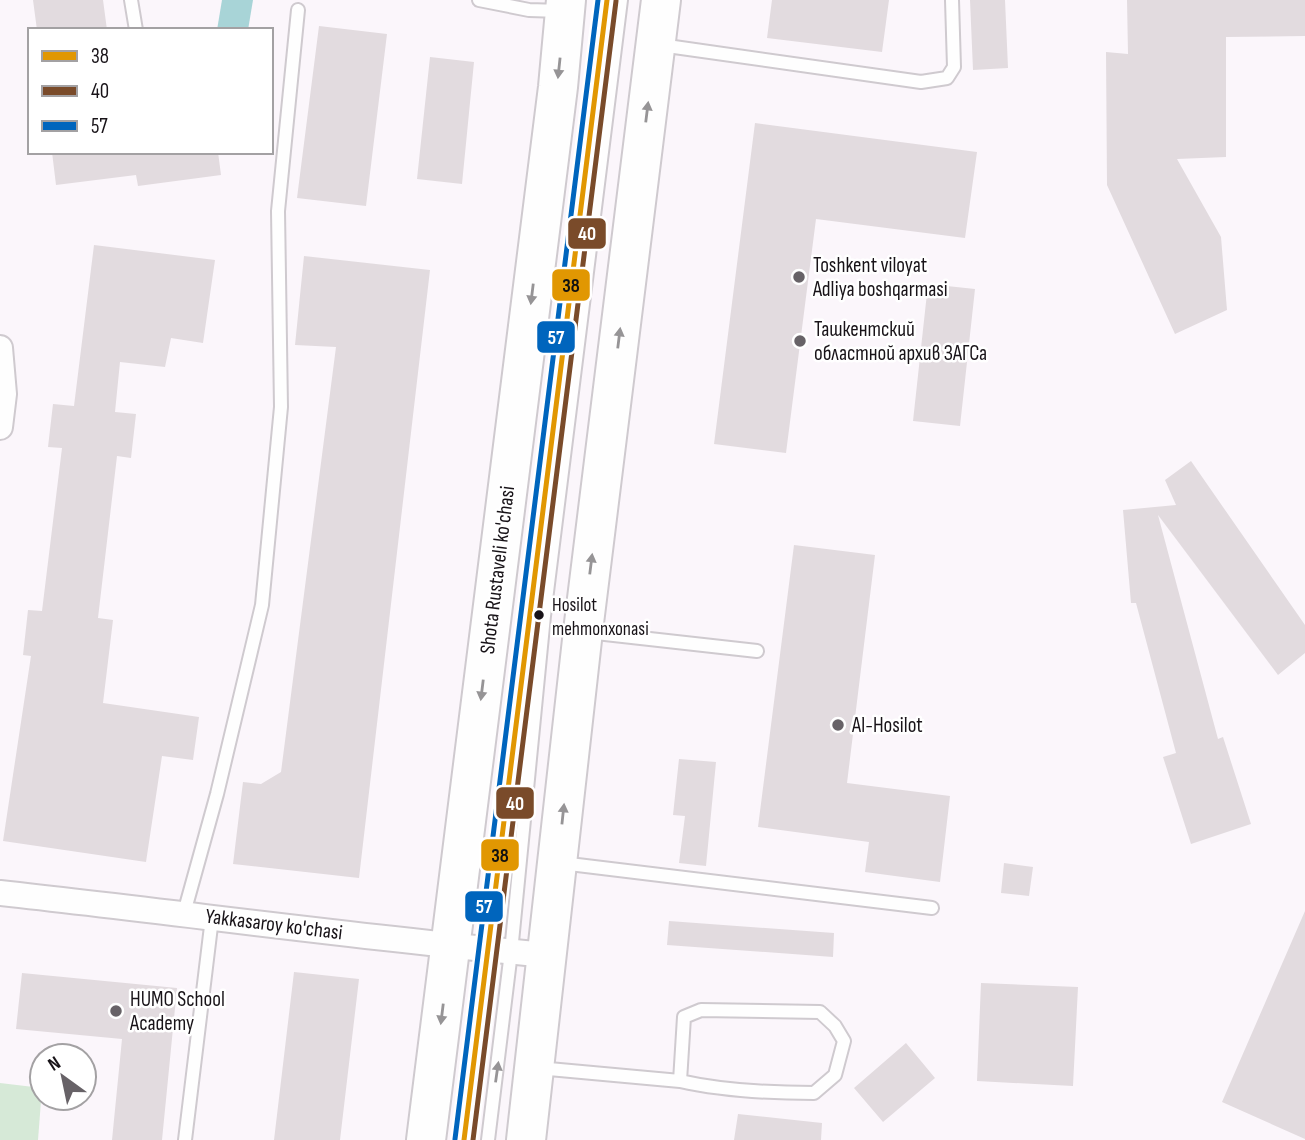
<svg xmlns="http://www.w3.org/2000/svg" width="1305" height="1140" viewBox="0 0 1305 1140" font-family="'Sofia Sans Condensed',sans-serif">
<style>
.green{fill:#d6e9d7}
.water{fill:#a8d4d7}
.building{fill:#e2dbdf}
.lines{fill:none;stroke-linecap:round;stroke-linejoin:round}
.lane-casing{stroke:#cfcacf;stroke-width:16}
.street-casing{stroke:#cfcacf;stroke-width:28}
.primary-casing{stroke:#cfcacf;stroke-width:42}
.lane{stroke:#fefefe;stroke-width:12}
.street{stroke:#fefefe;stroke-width:24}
.primary{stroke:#fefefe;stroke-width:38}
.bus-1-casing{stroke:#fff;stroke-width:10}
.bus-2-casing{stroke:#fff;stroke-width:10}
.bus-3-casing{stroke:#fff;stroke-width:10}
.bus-1{stroke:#e19702;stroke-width:5}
.bus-2{stroke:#7a4b2a;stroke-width:5}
.bus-3{stroke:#0065bd;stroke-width:5}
.oneway{fill:#969496}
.poi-dot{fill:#676267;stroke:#fff;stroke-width:2.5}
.bus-dot{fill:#181318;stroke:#fff;stroke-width:2.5}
.labels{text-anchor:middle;stroke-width:5;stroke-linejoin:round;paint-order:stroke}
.bus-label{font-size:19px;fill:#181318;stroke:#fff;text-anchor:start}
.poi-label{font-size:21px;fill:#181318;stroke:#fff;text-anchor:start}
.street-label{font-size:21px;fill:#181318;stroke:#fff}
.line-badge{stroke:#fff;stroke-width:2.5}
.badge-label{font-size:19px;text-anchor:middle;font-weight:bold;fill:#fff}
.pale-badge-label{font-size:19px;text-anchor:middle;font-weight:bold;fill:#111}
</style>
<rect width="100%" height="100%" fill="#fbf6fb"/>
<path class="green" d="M 0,1083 L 42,1088 L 38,1140 L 0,1140 Z"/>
<path class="water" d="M 222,0 L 253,0 L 248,30 L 217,30 Z"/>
<path class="building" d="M 33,0 L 103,0 L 107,30 L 37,30 Z
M 772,0 L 889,0 L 882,52 L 767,38 Z
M 970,0 L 1005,0 L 1008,68 L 973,70 Z
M 1127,0 L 1305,0 L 1305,36 L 1226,37 L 1226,157 L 1177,159 L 1221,237 L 1227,310 L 1175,334 L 1107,185 L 1106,52 L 1128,54 Z
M 319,26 L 387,34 L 366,206 L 297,198 Z
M 430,57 L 474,62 L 462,184 L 417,179 Z
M 755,123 L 977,152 L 965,238 L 816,219 L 786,453 L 714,444 Z
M 52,152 L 218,152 L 221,175 L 138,186 L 136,175 L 56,185 Z
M 94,245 L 215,260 L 203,343 L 171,338 L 165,367 L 120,362 L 115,412 L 136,414 L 131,458 L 117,456 L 98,618 L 113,620 L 103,703 L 199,717 L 193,760 L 162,756 L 146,862 L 3,841 L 31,656 L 23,655 L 28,610 L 42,611 L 62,448 L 48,447 L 53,404 L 74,406 Z
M 304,256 L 430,270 L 359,878 L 233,864 L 243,782 L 261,784 L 281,772 L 336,347 L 295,345 Z
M 928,284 L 975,289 L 960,426 L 913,421 Z
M 1191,461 L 1305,625 L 1305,653 L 1278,675 L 1158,515 L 1218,739 L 1223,737 L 1251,824 L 1191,844 L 1163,757 L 1176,753 L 1136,603 L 1131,603 L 1123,510 L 1176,505 L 1165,480 Z
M 794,545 L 875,555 L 847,783 L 950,796 L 940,882 L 865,872 L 869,842 L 758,827 Z
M 679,759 L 716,762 L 706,866 L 679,863 L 685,816 L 673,815 Z
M 1004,863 L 1033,867 L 1029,896 L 1001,893 Z
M 1305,911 L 1305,1139 L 1222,1102 Z
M 669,921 L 834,933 L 833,957 L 667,945 Z
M 294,972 L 359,979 L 340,1140 L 274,1140 Z
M 22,973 L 177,988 L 162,1140 L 112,1140 L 122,1039 L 16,1029 Z
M 981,983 L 1078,987 L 1073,1086 L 977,1081 Z
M 906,1043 L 935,1078 L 883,1122 L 854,1088 Z
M 738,1114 L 822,1123 L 821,1140 L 734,1140 Z"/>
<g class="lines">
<g class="lane-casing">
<path id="lane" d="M 131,0 L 136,30
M 479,0 L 529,10 L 561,11
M 660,45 L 921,82 L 947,78 L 954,67 L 952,0
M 587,632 L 757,651
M 561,863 L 932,908
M 184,913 L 217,794 L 262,605 L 281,407 L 278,211 L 298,10
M 538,1068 L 680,1081 C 724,1091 769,1093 814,1093 L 835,1075 L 844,1041 L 835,1026 L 820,1012 L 701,1010 L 684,1017 L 680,1081
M 185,1140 L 212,918
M 464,1140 L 607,0
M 488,1140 L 511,952 L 544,616 L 621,0"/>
</g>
<g class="street-casing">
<path id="street" d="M 0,348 L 4,394 L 0,427
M 0,893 C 182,913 364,938 547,955"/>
</g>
<g class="primary-casing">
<path id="primary" d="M 426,1140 L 558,87 L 566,0
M 526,1140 L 583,631 L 661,0"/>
</g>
<use href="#lane" class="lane"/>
<use href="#street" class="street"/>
<use href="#primary" class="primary"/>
<g class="bus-1-casing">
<path id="bus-1" d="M 464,1140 L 607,0"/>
</g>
<g class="bus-2-casing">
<path id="bus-2" d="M 473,1140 L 616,1"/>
</g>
<g class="bus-3-casing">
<path id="bus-3" d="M 455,1139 L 598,0"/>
</g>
<use href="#bus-1" class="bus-1"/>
<use href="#bus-2" class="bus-2"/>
<use href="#bus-3" class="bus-3"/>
</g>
<defs><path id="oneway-solid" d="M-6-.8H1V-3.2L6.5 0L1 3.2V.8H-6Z" transform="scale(1.75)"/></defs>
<g class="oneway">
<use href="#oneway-solid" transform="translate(559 68) rotate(96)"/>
<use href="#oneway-solid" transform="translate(647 112) rotate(-83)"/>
<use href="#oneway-solid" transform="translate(532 294) rotate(97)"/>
<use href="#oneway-solid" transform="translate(619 338) rotate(-83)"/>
<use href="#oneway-solid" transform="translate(591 564) rotate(-83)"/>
<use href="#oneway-solid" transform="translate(482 690) rotate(97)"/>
<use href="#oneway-solid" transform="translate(563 814) rotate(-84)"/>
<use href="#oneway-solid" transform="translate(442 1014) rotate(97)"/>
<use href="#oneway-solid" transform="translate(497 1072) rotate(-82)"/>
</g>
<g class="poi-dot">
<circle cx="799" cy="277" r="7"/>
<circle cx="800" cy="341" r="7"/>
<circle cx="838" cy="725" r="7"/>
<circle cx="116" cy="1011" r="7"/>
</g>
<circle class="bus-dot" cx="539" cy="615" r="6"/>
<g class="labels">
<g class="bus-label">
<text x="552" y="611">Hosilot<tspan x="552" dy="24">mehmonxonasi</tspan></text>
</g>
<g class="poi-label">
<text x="813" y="272">Toshkent viloyat<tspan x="813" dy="24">Adliya boshqarmasi</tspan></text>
<text x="814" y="336">Ташкентский<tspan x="814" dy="24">областной архив ЗАГСа</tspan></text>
<text x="852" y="732">Al-Hosilot</text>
<text x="130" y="1006">HUMO School<tspan x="130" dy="24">Academy</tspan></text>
</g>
<g class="street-label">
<text transform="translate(497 570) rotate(-83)" y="7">Shota Rustaveli ko'chasi</text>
<text transform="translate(274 924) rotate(7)" y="7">Yakkasaroy ko'chasi</text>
</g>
</g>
<g class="line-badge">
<rect x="567" y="217" width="40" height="33" rx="7" fill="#7a4b2a"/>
<rect x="551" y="268" width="40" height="34" rx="7" fill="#e19702"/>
<rect x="536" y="320" width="40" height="34" rx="7" fill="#0065bd"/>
<rect x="495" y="786" width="40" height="34" rx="7" fill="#7a4b2a"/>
<rect x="480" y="838" width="40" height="34" rx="7" fill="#e19702"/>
<rect x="464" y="890" width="40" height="33" rx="7" fill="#0065bd"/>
</g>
<g class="badge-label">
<text x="587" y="240">40</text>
<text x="556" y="344">57</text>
<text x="515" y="810">40</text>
<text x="484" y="913">57</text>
</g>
<g class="pale-badge-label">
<text x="571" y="292">38</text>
<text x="500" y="862">38</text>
</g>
<rect x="28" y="28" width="245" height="126" fill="#ffffff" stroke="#a3a1a3" stroke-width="2"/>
<rect x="42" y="51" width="35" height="10" fill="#e19702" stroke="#a3a1a3" stroke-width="2"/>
<text x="91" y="63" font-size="21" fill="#181318">38</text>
<rect x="42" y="86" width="35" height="10" fill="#7a4b2a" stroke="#a3a1a3" stroke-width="2"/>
<text x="91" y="98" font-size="21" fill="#181318">40</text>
<rect x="42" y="121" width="35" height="10" fill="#0065bd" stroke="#a3a1a3" stroke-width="2"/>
<text x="91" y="133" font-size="21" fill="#181318">57</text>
<g transform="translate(63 1077) rotate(327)"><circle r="33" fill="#ffffff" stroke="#a3a1a3" stroke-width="2"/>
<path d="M0-5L12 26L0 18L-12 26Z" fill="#676267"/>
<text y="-10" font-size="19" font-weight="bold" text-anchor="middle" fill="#181318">N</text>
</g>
</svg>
